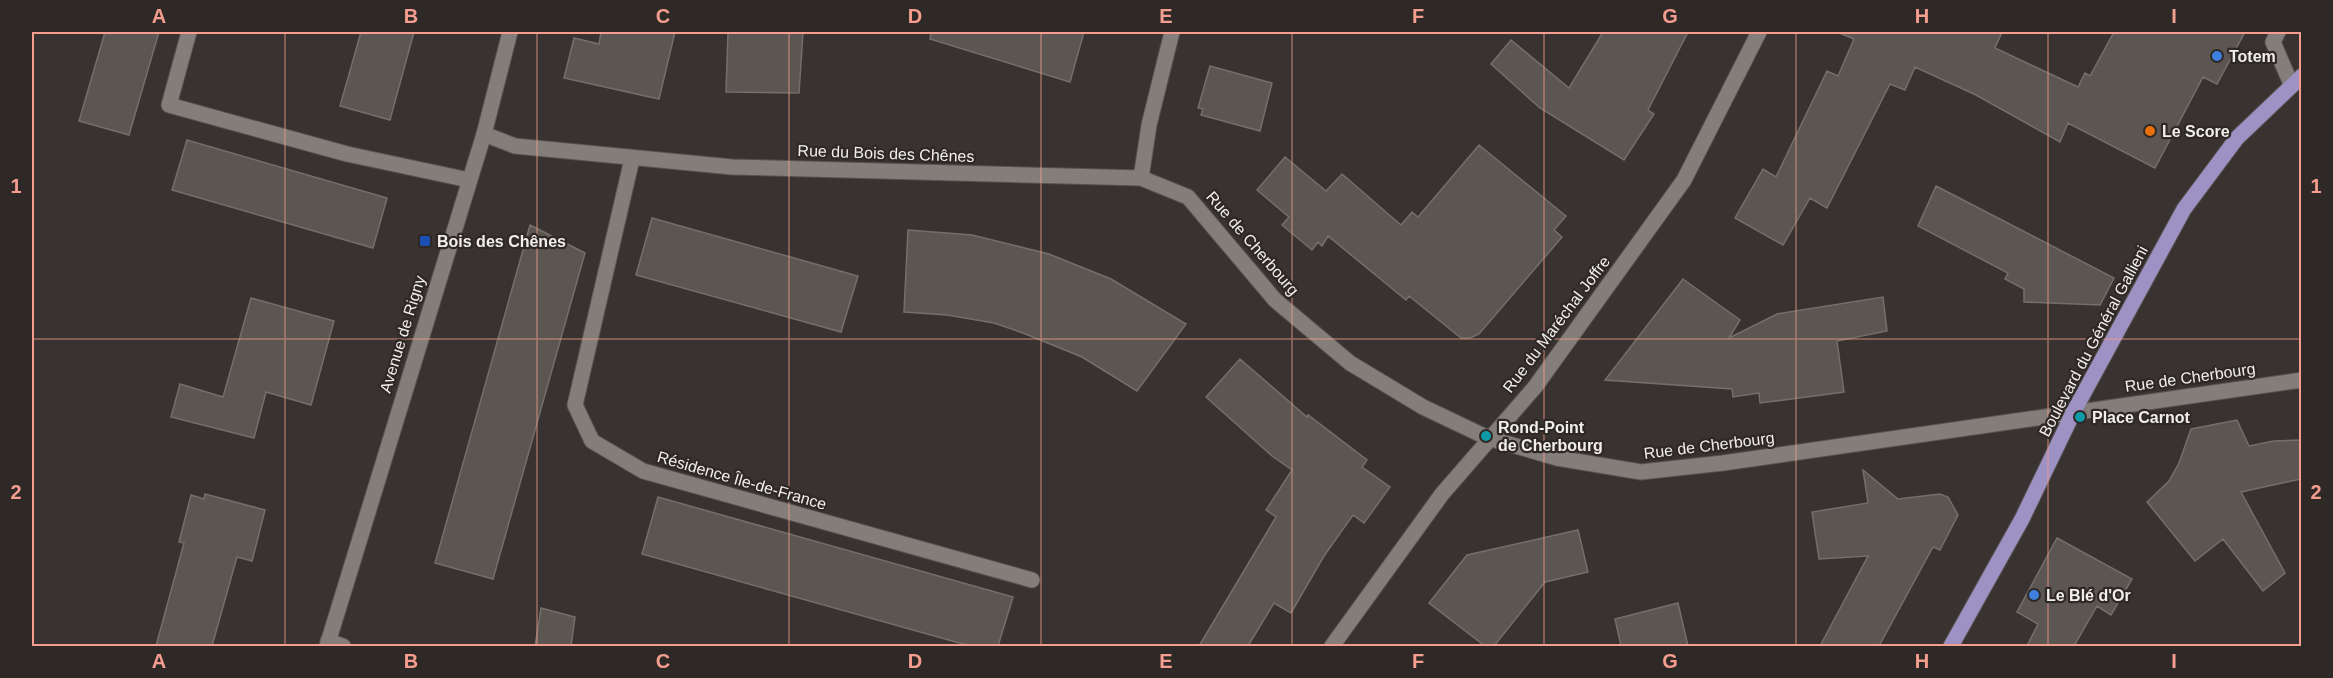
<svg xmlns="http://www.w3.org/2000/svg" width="2333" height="678" viewBox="0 0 2333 678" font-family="Helvetica,sans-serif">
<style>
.building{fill:#5c5653;stroke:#756e6b;stroke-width:1.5}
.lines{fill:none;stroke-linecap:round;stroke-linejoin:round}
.minor-casing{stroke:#56524f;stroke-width:17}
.major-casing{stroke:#56524f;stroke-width:17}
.minor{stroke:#847e7a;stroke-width:15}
.major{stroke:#9d92c3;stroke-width:15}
.grid{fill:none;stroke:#f59d8e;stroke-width:1.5;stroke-opacity:0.55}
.shop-dot{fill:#3f7fe0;stroke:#2e2926;stroke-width:2}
.food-dot{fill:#e8710a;stroke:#2e2926;stroke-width:2}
.transit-dot{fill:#1a4fb4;stroke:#2e2926;stroke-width:2}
.culture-dot{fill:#0f9aa8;stroke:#2e2926;stroke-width:2}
.labels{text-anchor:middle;stroke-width:4.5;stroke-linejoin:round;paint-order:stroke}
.poi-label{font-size:16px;font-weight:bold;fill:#f2eeec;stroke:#2e2926;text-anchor:start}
.street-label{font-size:16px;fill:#f2eeec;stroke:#2e2926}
.neatline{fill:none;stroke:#f59d8e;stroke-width:2}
.grid-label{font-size:20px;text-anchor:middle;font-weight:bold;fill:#f59d8e}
</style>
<rect width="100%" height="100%" fill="#383330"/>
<path class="building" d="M 105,32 L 159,32 L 129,135 L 79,121 Z
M 361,32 L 414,32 L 390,120 L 340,106 Z
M 601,32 L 675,32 L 659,99 L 564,78 L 574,38 L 599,44 Z
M 728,32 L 803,32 L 799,93 L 726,92 Z
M 931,32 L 1084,32 L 1070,82 L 930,39 Z
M 1603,32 L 1688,32 L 1648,110 L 1654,114 L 1624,160 L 1540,108 L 1491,64 L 1511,40 L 1569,88 Z
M 1837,32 L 2002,32 L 1995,48 L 2078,87 L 2085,73 L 2090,76 L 2114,32 L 2245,32 L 2217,84 L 2203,77 L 2155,168 L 2068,123 L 2060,142 L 1976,95 L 1915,67 L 1905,90 L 1890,84 L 1827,208 L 1810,198 L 1783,245 L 1735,218 L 1763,169 L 1776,177 L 1827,71 L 1838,76 L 1854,39 Z
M 1210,66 L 1272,83 L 1260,131 L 1201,115 L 1203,109 L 1198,108 Z
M 187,140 L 387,198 L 373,248 L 172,190 Z
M 1479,145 L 1566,216 L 1554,230 L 1562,237 L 1479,334 L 1470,338 L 1461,338 L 1409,296 L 1406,300 L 1328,236 L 1322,246 L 1318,242 L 1312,250 L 1282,225 L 1289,217 L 1257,190 L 1285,157 L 1326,191 L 1342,174 L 1401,225 L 1412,212 L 1418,217 Z
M 1936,186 L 2114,278 L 2100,305 L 2024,302 L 2024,289 L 2005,279 L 2008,273 L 1918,226 Z
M 652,218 L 858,276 L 841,332 L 636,275 Z
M 530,225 L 585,253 L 493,579 L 435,563 Z
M 908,230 L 972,235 L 1049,254 L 1111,279 L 1186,324 L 1137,391 L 1082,357 L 1023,333 L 994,323 L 947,315 L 904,312 Z
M 1683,279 L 1740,320 L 1729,338 L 1777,314 L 1883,297 L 1887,331 L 1837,341 L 1844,392 L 1760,403 L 1759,393 L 1733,397 L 1732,389 L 1605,380 Z
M 251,298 L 334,321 L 311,405 L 266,392 L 254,438 L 171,417 L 180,384 L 223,397 Z
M 1240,359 L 1307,417 L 1308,415 L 1367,460 L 1362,467 L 1390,487 L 1364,523 L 1353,515 L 1324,556 L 1291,613 L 1274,603 L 1248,646 L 1199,646 L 1276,517 L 1266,510 L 1292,470 L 1272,456 L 1206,397 Z
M 2237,420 L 2249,446 L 2274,441 L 2301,440 L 2301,479 L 2241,492 L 2285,573 L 2263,591 L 2223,539 L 2195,561 L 2147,502 L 2169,481 L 2179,463 L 2191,429 Z
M 1863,470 L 1898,499 L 1940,494 L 1948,497 L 1958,515 L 1940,550 L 1933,547 L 1879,646 L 1820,646 L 1868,556 L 1819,559 L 1812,512 L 1868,503 Z
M 205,494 L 265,510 L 252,561 L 237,557 L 212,646 L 156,646 L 184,543 L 179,542 L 191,495 L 204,499 Z
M 658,497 L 1013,597 L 998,646 L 970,646 L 642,554 Z
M 1578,530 L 1588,572 L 1545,582 L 1494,646 L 1485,646 L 1429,603 L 1467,555 Z
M 2057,538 L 2132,579 L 2111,615 L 2097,606 L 2074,646 L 2027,646 L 2038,624 L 2017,612 Z
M 1678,603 L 1688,646 L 1621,646 L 1615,619 Z
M 541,608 L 575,617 L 571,646 L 535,646 Z"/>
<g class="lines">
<g class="minor-casing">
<path id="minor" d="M 189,32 L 169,105 L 347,154 L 469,180
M 2278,32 L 2273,42 L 2291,84
M 484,134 L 515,146 L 732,167 L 1141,178 L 1188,197 L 1275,300 L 1350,363 L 1423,407 L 1488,438 L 1557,458 L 1641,472 L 1723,463 L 2302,380
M 632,159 L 575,405 L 592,441 L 643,471 L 1032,580
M 1141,178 L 1149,125 L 1172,32
M 328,641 L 343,646
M 327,646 L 484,134 L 510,32
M 1332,646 L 1442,494 L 1535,387 L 1684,180 L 1759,32"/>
</g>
<g class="major-casing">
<path id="major" d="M 1951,646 L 2022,519 L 2074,411 L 2184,209 L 2237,138 L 2302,76"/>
</g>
<use href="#minor" class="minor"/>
<use href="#major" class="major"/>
</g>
<path class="grid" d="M 285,32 L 285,646M 537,32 L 537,646M 789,32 L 789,646M 1041,32 L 1041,646M 1292,32 L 1292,646M 1544,32 L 1544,646M 1796,32 L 1796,646M 2048,32 L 2048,646M 32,339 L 2302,339"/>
<g class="shop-dot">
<circle cx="2217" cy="56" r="6"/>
<circle cx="2034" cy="595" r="6"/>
</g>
<circle class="food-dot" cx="2150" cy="131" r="6"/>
<rect class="transit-dot" x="419" y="235" width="12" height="12" rx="3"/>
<g class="culture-dot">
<circle cx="2080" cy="417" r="6"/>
<circle cx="1486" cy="436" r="6"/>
</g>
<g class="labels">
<g class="poi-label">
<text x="2229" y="62">Totem</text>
<text x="2162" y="137">Le Score</text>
<text x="437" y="247">Bois des Chênes</text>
<text x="2092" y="423">Place Carnot</text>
<text x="1498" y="433">Rond-Point<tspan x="1498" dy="18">de Cherbourg</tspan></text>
<text x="2046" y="601">Le Blé d'Or</text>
</g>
<g class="street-label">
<text transform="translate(886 153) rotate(2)" y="6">Rue du Bois des Chênes</text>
<text transform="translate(1253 243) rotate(49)" y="6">Rue de Cherbourg</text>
<text transform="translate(1556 324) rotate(-53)" y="6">Rue du Maréchal Joffre</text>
<text transform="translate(402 334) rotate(-73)" y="6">Avenue de Rigny</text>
<text transform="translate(2093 341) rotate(-62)" y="6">Boulevard du Général Gallieni</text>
<text transform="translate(2190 377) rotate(-8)" y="6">Rue de Cherbourg</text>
<text transform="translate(1709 445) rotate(-7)" y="6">Rue de Cherbourg</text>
<text transform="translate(742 480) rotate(16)" y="6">Résidence Île-de-France</text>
</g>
</g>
<rect width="2333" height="678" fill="none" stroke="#2e2926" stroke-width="66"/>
<rect x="33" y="33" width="2267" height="612" class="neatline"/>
<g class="grid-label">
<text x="159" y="23">A</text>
<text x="411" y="23">B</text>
<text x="663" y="23">C</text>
<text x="915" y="23">D</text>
<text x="1166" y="23">E</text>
<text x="1418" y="23">F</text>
<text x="1670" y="23">G</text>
<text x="1922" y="23">H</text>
<text x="2174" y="23">I</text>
<text x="16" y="193">1</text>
<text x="2316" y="193">1</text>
<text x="16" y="499">2</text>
<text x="2316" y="499">2</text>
<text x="159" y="668">A</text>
<text x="411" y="668">B</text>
<text x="663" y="668">C</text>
<text x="915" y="668">D</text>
<text x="1166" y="668">E</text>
<text x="1418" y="668">F</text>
<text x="1670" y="668">G</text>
<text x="1922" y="668">H</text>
<text x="2174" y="668">I</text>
</g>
</svg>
